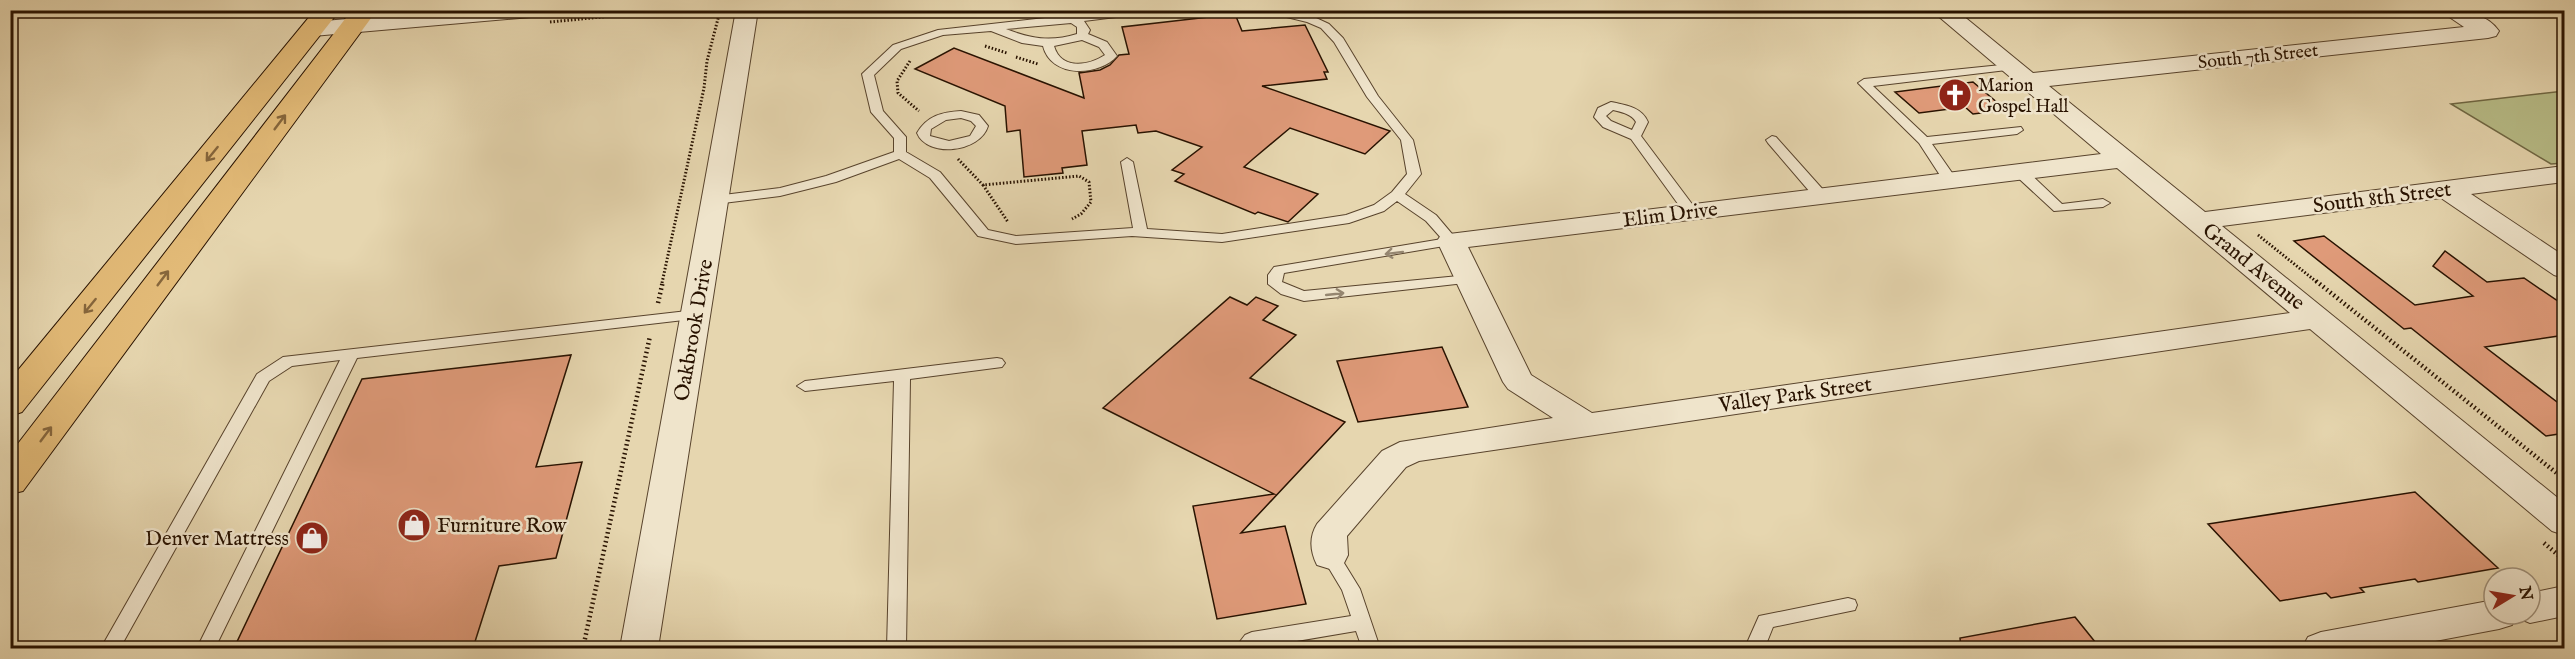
<svg xmlns="http://www.w3.org/2000/svg" width="2575" height="659" viewBox="0 0 2575 659" font-family="'IM FELL English',serif">
<style>
.green{fill:#b8bd88;stroke:#706844;stroke-width:1.5}
.building{fill:#df9a79;stroke:#281200;stroke-width:1.5}
.lines{fill:none;stroke-linecap:round;stroke-linejoin:round}
.service-casing{stroke:#58432c;stroke-width:2}
.minor-casing{stroke:#58432c;stroke-width:2}
.trunk-casing{stroke:#281200;stroke-width:2}
.path-far1{stroke:#281200;stroke-width:3;stroke-dasharray:1.5 2;stroke-linecap:butt}
.path{stroke:#281200;stroke-width:4.5;stroke-dasharray:1.5 3;stroke-linecap:butt}
.service{fill:#efe4cb;fill-rule:evenodd}
.minor{fill:#efe4cb;fill-rule:evenodd}
.trunk{fill:#e3bb78;fill-rule:evenodd}
.oneway{stroke:#86663c}
.oneway2{stroke:#958670}
.labels{text-anchor:middle;stroke-width:5;stroke-linejoin:round;paint-order:stroke}
.far-street-label{font-size:18px;fill:#281200;stroke:#efe4cb}
.far-poi-label{font-size:18px;fill:#281200;stroke:#efe4cb;text-anchor:start}
.street-label{font-size:21px;fill:#281200;stroke:#efe4cb}
.poi-label{font-size:21px;fill:#281200;stroke:#efe4cb;text-anchor:start}
</style>
<rect width="100%" height="100%" fill="#e6d6af"/>
<filter id="stains"><feTurbulence type="fractalNoise" baseFrequency=".00333" numOctaves="4"/><feColorMatrix values="0 0 0 0 .2 0 0 0 0 .09 0 0 0 0 .02 0 0 0 .5 -.17"/></filter>
<radialGradient id="worn" r=".72"><stop offset=".6" stop-color="#630" stop-opacity="0"/><stop offset="1" stop-color="#630" stop-opacity=".3"/></radialGradient>
<path class="green" d="M 2564,91 L 2564,163 L 2551,164 L 2451,104 Z"/>
<path class="building" d="M 1235,14 L 1242,31 L 1305,25 L 1328,72 L 1324,72 L 1327,79 L 1262,86 L 1390,131 L 1365,154 L 1290,128 L 1253,159 L 1244,167 L 1318,194 L 1288,222 L 1258,212 L 1255,214 L 1175,181 L 1184,174 L 1172,170 L 1202,147 L 1156,131 L 1138,133 L 1136,125 L 1082,131 L 1087,165 L 1062,168 L 1063,173 L 1024,177 L 1020,130 L 1007,132 L 1005,106 L 915,69 L 954,48 L 1084,98 L 1079,73 L 1100,70 L 1110,65 L 1119,55 L 1129,54 L 1122,27 Z
M 1973,82 L 2006,110 L 1973,114 L 1965,107 L 1919,113 L 1895,92 Z
M 2324,236 L 2415,305 L 2473,296 L 2433,266 L 2445,251 L 2487,282 L 2524,278 L 2565,306 L 2565,335 L 2485,347 L 2565,408 L 2565,433 L 2546,436 L 2411,328 L 2404,329 L 2294,241 Z
M 1230,297 L 1247,305 L 1256,297 L 1278,306 L 1263,320 L 1296,335 L 1250,378 L 1345,422 L 1241,533 L 1285,526 L 1306,604 L 1217,619 L 1193,506 L 1274,494 L 1103,408 Z
M 1442,347 L 1468,407 L 1358,422 L 1337,361 Z
M 571,355 L 536,467 L 582,462 L 556,558 L 499,566 L 473,648 L 234,648 L 362,379 Z
M 2415,492 L 2498,568 L 2418,582 L 2415,579 L 2360,588 L 2364,592 L 2331,598 L 2326,593 L 2280,601 L 2208,524 Z
M 2075,617 L 2100,648 L 1961,648 L 1960,638 Z"/>
<g class="lines">
<g class="service-casing">
<path id="service" d="M 1116,10 L 1153,10 L 1148,13 L 1084,21 L 1090,30 L 1088,34 L 1107,42 L 1117,56 C 1098,77 1051,78 1043,46 L 1022,43 L 991,31 L 943,35 L 901,49 L 874,75 L 883,111 L 906,137 L 906,152 L 940,172 L 988,230 L 1016,236 L 1133,228 L 1121,162 L 1127,158 L 1133,162 L 1147,229 L 1222,234 L 1346,215 L 1374,205 L 1392,192 L 1407,174 L 1401,140 L 1367,97 L 1334,42 L 1321,28 L 1307,22 L 1258,10 L 1283,10 L 1314,17 L 1329,24 L 1343,38 L 1378,96 L 1413,140 L 1421,174 L 1405,194 L 1436,215 L 1458,241 L 1456,244 L 1284,273 L 1282,282 L 1304,291 L 1469,275 L 1474,276 L 1476,279 L 1474,282 L 1304,301 L 1281,294 L 1268,284 L 1268,275 L 1274,267 L 1442,239 L 1426,221 L 1397,201 L 1384,211 L 1349,223 L 1222,242 L 1132,236 L 1016,244 L 978,236 L 930,178 L 899,159 L 836,182 L 780,196 L 715,204 L 708,200 L 715,196 L 780,188 L 826,176 L 894,152 L 894,138 L 871,112 L 862,74 L 893,45 L 938,30 ZM 1071,23 L 1077,27 L 1077,34 C 1051,42 1031,39 1006,29 ZM 1082,40 L 1099,47 L 1105,55 C 1088,66 1061,70 1054,46 Z
M 2011,64 L 2017,67 L 2015,69 L 1873,86 L 1927,137 L 2021,127 L 2023,130 L 2017,134 L 1932,144 L 1957,180 L 1950,184 L 1945,183 L 1919,143 L 1858,83 L 1864,79 Z
M 1611,102 C 1625,105 1642,107 1648,122 L 1641,136 L 1698,212 L 1696,215 L 1686,215 L 1631,139 L 1603,127 L 1594,117 L 1598,108 ZM 1613,110 C 1621,112 1632,114 1636,122 L 1632,130 L 1611,121 L 1606,116 Z
M 961,111 L 979,115 L 988,126 C 980,153 927,158 917,133 C 927,116 942,112 961,111 ZM 961,118 L 971,121 L 976,126 L 970,136 L 949,141 L 930,136 L 931,129 L 946,120 Z
M 1772,136 L 1776,137 L 1826,193 L 1828,196 L 1826,199 L 1816,199 L 1768,143 L 1766,140 Z
M 2020,168 L 2025,169 L 2062,204 L 2103,199 L 2110,203 L 2103,207 L 2054,211 L 2015,175 L 2014,172 Z
M 696,310 L 703,315 L 701,318 L 357,358 L 215,648 L 197,648 L 340,360 L 292,366 L 269,381 L 120,648 L 101,648 L 257,374 L 283,357 Z
M 997,358 L 1002,359 L 1005,363 L 1002,367 L 910,379 L 906,648 L 887,648 L 894,381 L 805,391 L 797,386 L 805,381 Z
M 1330,548 L 1336,550 L 1360,589 L 1380,648 L 1362,648 L 1356,631 L 1256,648 L 1235,648 L 1245,635 L 1252,632 L 1351,616 L 1342,590 L 1321,555 L 1324,550 Z
M 1848,598 L 1855,600 L 1857,605 L 1855,610 L 1773,627 L 1767,642 L 1770,648 L 1750,648 L 1747,643 L 1759,616 Z"/>
</g>
<g class="minor-casing">
<path id="minor" d="M 450,10 L 542,10 L 539,15 L 531,17 L 313,36 L 305,34 L 302,29 L 305,24 L 313,22 Z
M 736,10 L 758,10 L 658,648 L 620,648 Z
M 1931,10 L 1956,10 L 2033,73 L 2464,27 L 2439,10 C 2460,10 2486,12 2499,31 L 2496,36 L 2488,38 L 2049,86 L 2205,212 L 2564,166 L 2564,182 L 2471,194 L 2564,256 L 2564,278 L 2554,275 L 2441,198 L 2222,226 L 2564,503 L 2564,535 L 2552,531 L 2310,329 L 1419,461 L 1406,467 L 1347,536 L 1348,555 L 1343,565 L 1330,569 L 1317,565 C 1310,551 1309,537 1317,524 L 1382,451 L 1400,442 L 1553,418 L 1508,389 L 1503,382 L 1437,241 L 1441,235 L 2101,154 ZM 2117,168 L 2290,313 L 1592,413 L 1531,375 L 1468,247 Z
M 2564,586 L 2564,616 L 2530,623 L 2516,617 L 2512,625 L 2499,629 L 2398,648 L 2302,648 L 2308,637 L 2321,632 L 2494,600 L 2494,614 L 2530,614 L 2530,593 Z"/>
</g>
<g class="trunk-casing">
<path id="trunk" d="M 315,10 L 340,10 L 22,412 L 10,416 L 10,380 Z
M 352,10 L 377,10 L 23,491 L 10,494 L 10,454 Z"/>
</g>
<path class="path-far1" d="M 550,22 L 674,10
M 985,46 L 1007,53
M 1016,57 L 1038,64
M 910,61 L 897,81 L 898,93 L 919,111
M 958,159 L 983,185 L 1079,176 L 1089,182 L 1091,202 L 1081,214 L 1072,219
M 983,185 L 1008,222
M 2258,235 L 2318,283
M 662,283 L 704,88 L 707,61 L 720,11"/>
<path class="path" d="M 2316,281 L 2564,479
M 658,303 L 663,281
M 2544,543 L 2564,560
M 583,648 L 650,336"/>
<use href="#service" class="service"/>
<use href="#minor" class="minor"/>
<use href="#trunk" class="trunk"/>
</g>
<defs><path id="oneway-shaft" d="M-6 0H5M1.5-3L5.5 0L1.5 3" fill="none" stroke-width="1.6" stroke-linecap="round" stroke-linejoin="round" transform="scale(1.5)"/></defs>
<g class="oneway">
<use href="#oneway-shaft" transform="translate(280 122) rotate(-53)"/>
<use href="#oneway-shaft" transform="translate(212 154) rotate(129)"/>
<use href="#oneway-shaft" transform="translate(163 278) rotate(-53)"/>
<use href="#oneway-shaft" transform="translate(90 306) rotate(129)"/>
<use href="#oneway-shaft" transform="translate(46 434) rotate(-53)"/>
</g>
<g class="oneway2">
<use href="#oneway-shaft" transform="translate(1394 253) rotate(173)"/>
<use href="#oneway-shaft" transform="translate(1335 294) rotate(-6)"/>
</g>
<defs>
<g id="church-disc" transform="scale(1.725)"><circle r="9.5" fill="#8f2418" stroke="#efe4cb"/><path d="M-1.2-6h2.4v3.5h3.3v2.4h-3.3V6h-2.4V-.1h-3.3v-2.4h3.3Z" fill="#fff"/></g>
<g id="shop-disc" transform="scale(1.725)"><circle r="9.5" fill="#8f2418" stroke="#efe4cb"/><path d="M-5-2.5h2.3a2.7 3.5 0 0 1 5.4 0H5L5.5 6h-11ZM-1.5-2.5h3a1.5 2.3 0 0 0-3 0Z" fill="#fff"/></g>
</defs>
<g fill-rule="evenodd">
<use href="#church-disc" x="1955" y="95"/>
<use href="#shop-disc" x="414" y="525"/>
<use href="#shop-disc" x="312" y="538"/>
</g>
<g class="labels">
<g class="far-street-label">
<text transform="translate(2258 56) rotate(-6)" y="6">South 7th Street</text>
</g>
<g class="far-poi-label">
<text x="1978" y="91">Marion<tspan x="1978" dy="21">Gospel Hall</tspan></text>
</g>
<g class="street-label">
<text transform="translate(2382 197) rotate(-7)" y="7">South 8th Street</text>
<text transform="translate(1670 214) rotate(-7)" y="7">Elim Drive</text>
<text transform="translate(2254 266) rotate(39)" y="7">Grand Avenue</text>
<text transform="translate(693 330) rotate(-80)" y="7">Oakbrook Drive</text>
<text transform="translate(1795 394) rotate(-8)" y="7">Valley Park Street</text>
</g>
<g class="poi-label">
<text x="437" y="532">Furniture Row</text>
<text x="289" y="545" text-anchor="end">Denver Mattress</text>
</g>
</g>
<rect width="2575" height="659" fill="none" stroke="#e6d6af" stroke-width="36"/>
<rect x="12" y="12" width="2551" height="635" fill="none" stroke="#281200" stroke-width="3"/>
<rect x="18" y="18" width="2539" height="623" fill="none" stroke="#281200" stroke-width="1.5"/>
<g transform="translate(2512 596) rotate(79)"><circle r="28" fill="#efe4cb" stroke="#9f907a" stroke-width="1.5"/>
<path d="M0-4.5L10 22L0 15L-10 22Z" fill="#8f2418"/>
<text y="-9" font-size="16" font-weight="bold" text-anchor="middle" fill="#281200">N</text>
</g>
<rect width="100%" height="100%" filter="url(#stains)"/>
<rect width="100%" height="100%" fill="url(#worn)"/>
</svg>
